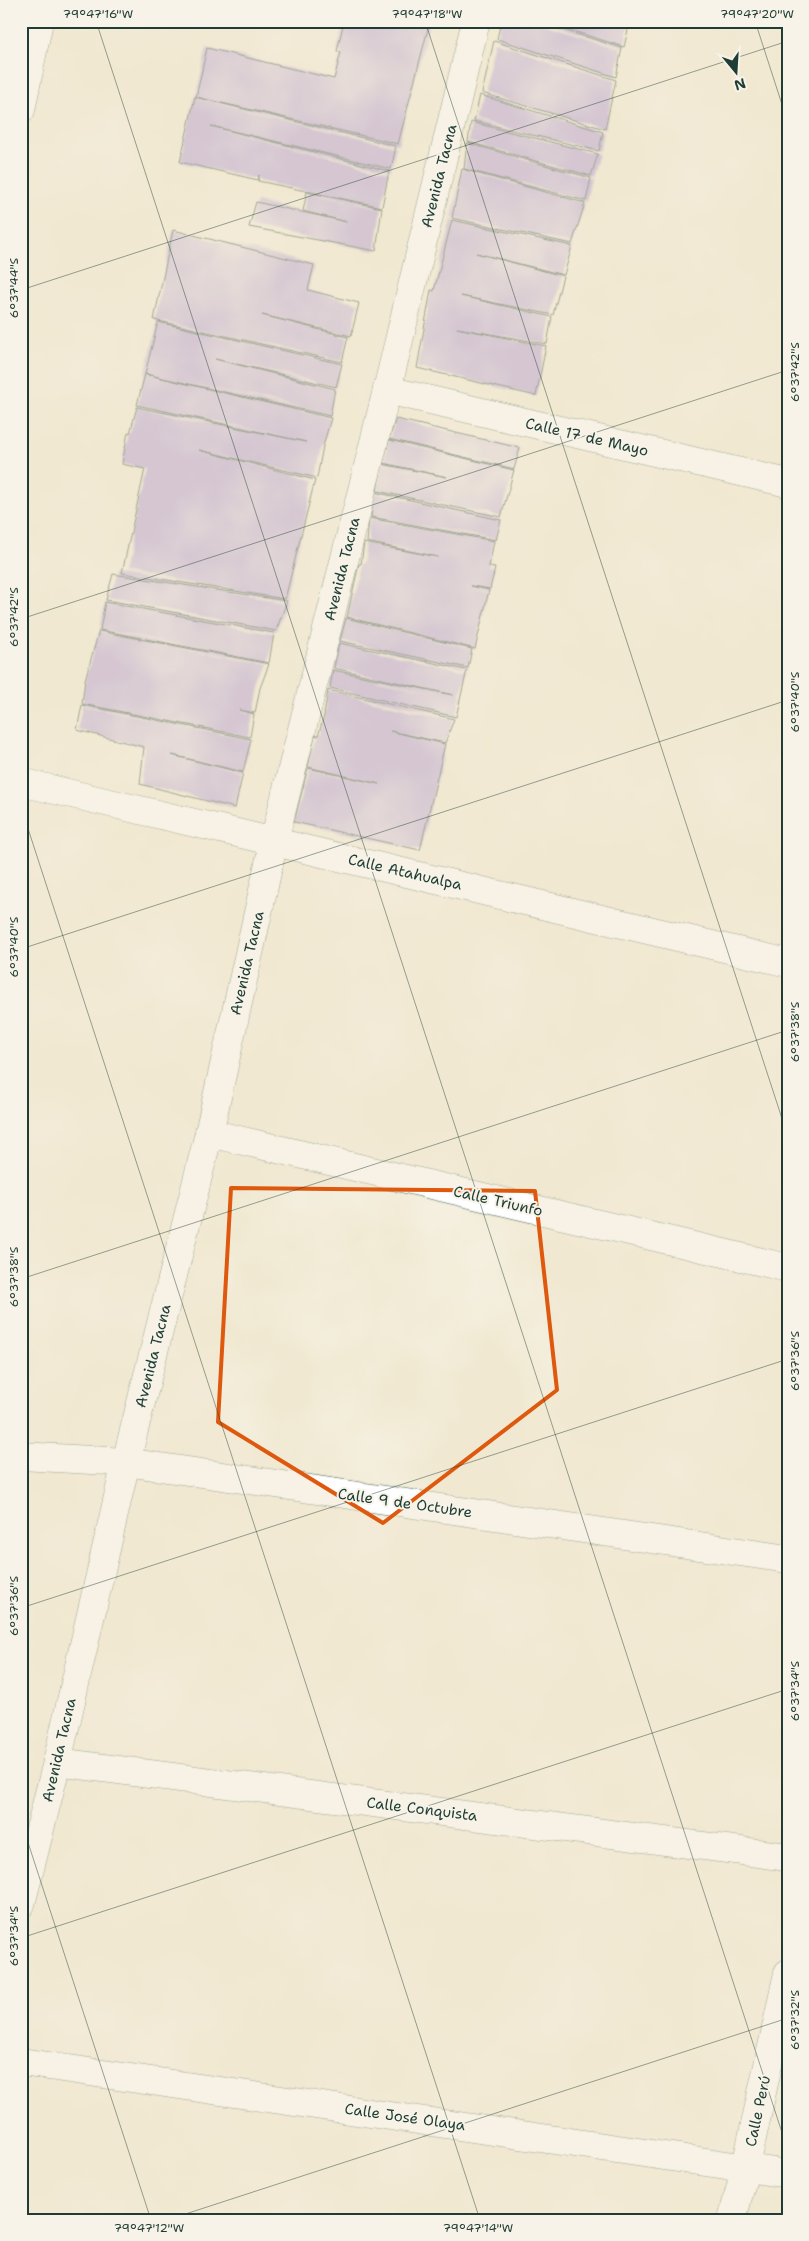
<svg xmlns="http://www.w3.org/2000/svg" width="809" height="2241" viewBox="0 0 809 2241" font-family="'Shantell Sans',sans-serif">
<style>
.building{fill:#b49ed5}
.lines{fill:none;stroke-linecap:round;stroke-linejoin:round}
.street-casing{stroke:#3e574b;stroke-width:29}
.secondary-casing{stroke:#3e574b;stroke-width:29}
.street{stroke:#fff;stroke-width:28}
.secondary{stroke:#fff;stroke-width:28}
.marked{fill:none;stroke:#de580e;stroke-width:4;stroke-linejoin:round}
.ticks{fill:none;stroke:#1f3d34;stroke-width:1;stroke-opacity:0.45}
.labels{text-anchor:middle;stroke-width:4;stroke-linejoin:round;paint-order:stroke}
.street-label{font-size:15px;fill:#1f3d34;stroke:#f7f3e8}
.neatline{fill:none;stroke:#1f3d34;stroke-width:2}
.ticks-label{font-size:12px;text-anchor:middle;fill:#1f3d34}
</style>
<rect width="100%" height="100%" fill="#f7f3e8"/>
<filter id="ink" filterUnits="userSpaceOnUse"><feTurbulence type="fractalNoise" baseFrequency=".02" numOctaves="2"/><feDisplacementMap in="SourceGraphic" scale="10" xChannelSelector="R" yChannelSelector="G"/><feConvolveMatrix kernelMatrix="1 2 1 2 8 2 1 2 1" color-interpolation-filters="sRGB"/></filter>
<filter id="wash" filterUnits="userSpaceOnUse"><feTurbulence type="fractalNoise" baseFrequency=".0096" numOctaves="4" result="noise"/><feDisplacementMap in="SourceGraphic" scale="20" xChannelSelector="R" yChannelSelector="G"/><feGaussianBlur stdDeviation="1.12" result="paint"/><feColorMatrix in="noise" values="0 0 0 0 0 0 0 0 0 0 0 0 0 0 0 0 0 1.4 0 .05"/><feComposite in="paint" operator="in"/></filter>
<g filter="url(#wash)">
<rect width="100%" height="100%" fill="#f0e8d0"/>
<g id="blocks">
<path class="building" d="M 344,21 L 430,21 L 398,144 L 196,97 L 207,48 L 334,79 L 341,52 L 337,51 Z
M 501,21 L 534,21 L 622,48 L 616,77 L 497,39 Z
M 541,21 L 630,21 L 624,47 Z
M 494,41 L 616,80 L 605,129 L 482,93 Z
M 480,95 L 603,132 L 599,151 L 474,121 Z
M 195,97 L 396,146 L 391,169 L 211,126 L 389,171 L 382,207 L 258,181 L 259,175 L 258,180 L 180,162 Z
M 471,122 L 598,154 L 591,176 L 468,142 Z
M 467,143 L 591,178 L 586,201 L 464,169 Z
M 462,169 L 585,203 L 572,244 L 452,218 Z
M 307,192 L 382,208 L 376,251 L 249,227 L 256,202 L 347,222 L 303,211 Z
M 452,220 L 572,246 L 564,275 L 476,253 L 563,276 L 553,315 L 461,296 L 552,317 L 547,344 L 457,328 L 546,346 L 536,396 L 417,368 L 431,290 L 434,291 Z
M 173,230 L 314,265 L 308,290 L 359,303 L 351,336 L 262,315 L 348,337 L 342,362 L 154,320 Z
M 158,322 L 342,364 L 336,387 L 215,359 L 335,389 L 330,416 L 145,374 Z
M 145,374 L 331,418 L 323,446 L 317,478 L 199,450 L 315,480 L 285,599 L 122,573 L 145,469 L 122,464 L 128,432 L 130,433 L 137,407 L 306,442 L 137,405 Z
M 396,419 L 520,448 L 514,469 L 389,439 Z
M 389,440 L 514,470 L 501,517 L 377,491 L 382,464 L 447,477 L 383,463 Z
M 374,492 L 501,520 L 496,540 L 371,517 Z
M 369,518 L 494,541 L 489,567 L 495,568 L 490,589 L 471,586 L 489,590 L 475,649 L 347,617 L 359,564 L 361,564 L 364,543 L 438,557 L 367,542 Z
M 113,574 L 287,601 L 276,631 L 106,600 Z
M 105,602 L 274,633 L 269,663 L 100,630 Z
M 346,618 L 472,649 L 468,668 L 340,641 Z
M 99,631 L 269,664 L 260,688 L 255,713 L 239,710 L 254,714 L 250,737 L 82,704 L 85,680 Z
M 339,643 L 467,670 L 456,717 L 330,688 L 333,670 L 453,695 L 334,668 Z
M 328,690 L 454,719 L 445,743 L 390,731 L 445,744 L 420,850 L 294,822 L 308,768 L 379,784 L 308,767 L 315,735 L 318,736 L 324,716 Z
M 82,705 L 251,739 L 243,772 L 172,755 L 243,773 L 235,808 L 140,784 L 144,747 L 77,730 Z"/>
</g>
</g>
<g filter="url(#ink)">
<use href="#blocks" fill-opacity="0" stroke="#3e574b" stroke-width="1"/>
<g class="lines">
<g class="street-casing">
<path id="street" d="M 21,110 L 39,21
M 387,390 L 788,483
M 21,782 L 788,963
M 209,1133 L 788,1268
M 21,1456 L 126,1462 L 788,1559
M 57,1762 L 788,1857
M 21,2062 L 788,2174
M 732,2220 L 746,2166 L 788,1973"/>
</g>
<g class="secondary-casing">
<path id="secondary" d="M 21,1904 L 57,1762 L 126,1462 L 209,1133 L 274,841 L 387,390 L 476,21"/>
</g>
<use href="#street" class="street"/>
<use href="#secondary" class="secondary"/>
</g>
</g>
<path d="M0 0H809V2241H0ZM 231,1188 L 535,1191 L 557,1390 L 383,1523 L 218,1422 Z" fill="#f0e8d0" fill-opacity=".55" fill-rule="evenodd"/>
<path class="marked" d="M 231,1188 L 535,1191 L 557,1390 L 383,1523 L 218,1422 Z"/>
<path class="ticks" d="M 96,21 L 788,2151M 425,21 L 788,1137M 755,21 L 788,123M 21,290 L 788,41M 21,619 L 788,370M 21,807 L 480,2220M 21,949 L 788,700M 21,1279 L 788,1030M 21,1608 L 788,1359M 21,1821 L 151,2220M 21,1938 L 788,1689M 167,2220 L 788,2018"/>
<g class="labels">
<g class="street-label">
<text transform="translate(439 176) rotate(-76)" y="5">Avenida Tacna</text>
<text transform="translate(587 437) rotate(13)" y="5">Calle 17 de Mayo</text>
<text transform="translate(342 569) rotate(-76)" y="5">Avenida Tacna</text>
<text transform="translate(405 872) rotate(13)" y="5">Calle Atahualpa</text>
<text transform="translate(247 963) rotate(-77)" y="5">Avenida Tacna</text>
<text transform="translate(498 1201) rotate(13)" y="5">Calle Triunfo</text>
<text transform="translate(153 1356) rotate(-76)" y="5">Avenida Tacna</text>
<text transform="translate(405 1503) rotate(8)" y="5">Calle 9 de Octubre</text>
<text transform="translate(59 1750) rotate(-77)" y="5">Avenida Tacna</text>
<text transform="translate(422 1809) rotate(7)" y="5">Calle Conquista</text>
<text transform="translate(758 2111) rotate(-78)" y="5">Calle Perú</text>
<text transform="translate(405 2117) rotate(8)" y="5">Calle José Olaya</text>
</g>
</g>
<rect width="809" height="2241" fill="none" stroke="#f7f3e8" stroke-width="55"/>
<g transform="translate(736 72) rotate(162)" stroke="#f7f3e8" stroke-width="4" paint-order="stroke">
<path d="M0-4L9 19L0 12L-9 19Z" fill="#1f3d34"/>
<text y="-8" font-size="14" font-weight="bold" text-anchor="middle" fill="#1f3d34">N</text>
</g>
<rect x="28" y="28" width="754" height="2186" class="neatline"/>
<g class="ticks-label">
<text x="98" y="18">79°47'16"W</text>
<text x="427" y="18">79°47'18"W</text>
<text x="757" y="18">79°47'20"W</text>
<text transform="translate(14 288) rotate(-90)" y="4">6°37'44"S</text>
<text transform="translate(795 372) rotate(-90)" y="4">6°37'42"S</text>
<text transform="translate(14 617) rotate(-90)" y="4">6°37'42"S</text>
<text transform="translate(795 702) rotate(-90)" y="4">6°37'40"S</text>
<text transform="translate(14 947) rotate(-90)" y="4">6°37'40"S</text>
<text transform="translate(795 1032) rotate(-90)" y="4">6°37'38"S</text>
<text transform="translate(14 1277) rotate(-90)" y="4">6°37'38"S</text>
<text transform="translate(795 1361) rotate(-90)" y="4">6°37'36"S</text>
<text transform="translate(14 1606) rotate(-90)" y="4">6°37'36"S</text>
<text transform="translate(795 1691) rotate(-90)" y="4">6°37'34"S</text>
<text transform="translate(14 1936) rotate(-90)" y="4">6°37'34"S</text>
<text transform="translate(795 2020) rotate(-90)" y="4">6°37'32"S</text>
<text x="149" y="2232">79°47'12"W</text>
<text x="478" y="2232">79°47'14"W</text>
</g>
</svg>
